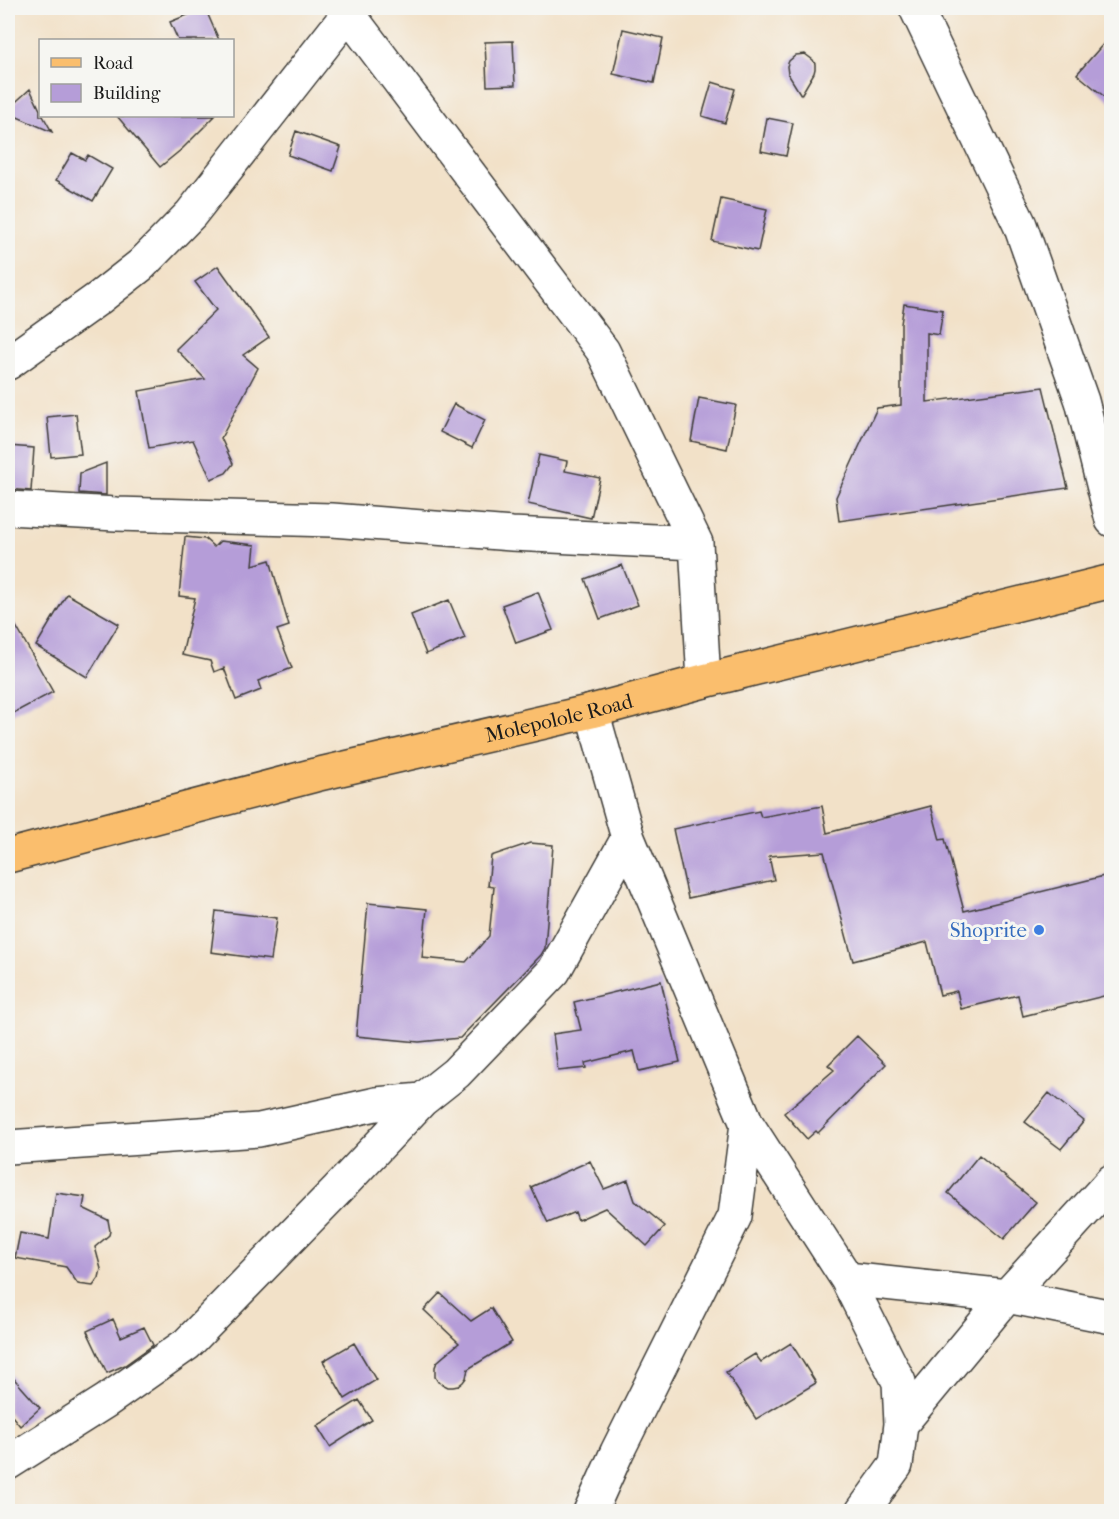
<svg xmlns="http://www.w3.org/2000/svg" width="1119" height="1519" viewBox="0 0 1119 1519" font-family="'IM FELL French Canon',serif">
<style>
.building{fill:#b59dd8}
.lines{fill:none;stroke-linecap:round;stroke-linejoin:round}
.minor-casing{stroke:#3c3a36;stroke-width:36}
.major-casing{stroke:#3c3a36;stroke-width:36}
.minor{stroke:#fff;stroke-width:33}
.major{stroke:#fabe6d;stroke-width:33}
.shop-dot{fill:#3f7fe0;stroke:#f6f6f2;stroke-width:2}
.labels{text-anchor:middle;stroke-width:6;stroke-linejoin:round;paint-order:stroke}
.street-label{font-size:21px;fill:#1c1c1c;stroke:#f6f6f2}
.shop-label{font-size:21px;fill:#366cbe;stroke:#f6f6f2;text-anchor:end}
</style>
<rect width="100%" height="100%" fill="#f6f6f2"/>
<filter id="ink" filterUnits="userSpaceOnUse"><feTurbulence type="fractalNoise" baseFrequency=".0167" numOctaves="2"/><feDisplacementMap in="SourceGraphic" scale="12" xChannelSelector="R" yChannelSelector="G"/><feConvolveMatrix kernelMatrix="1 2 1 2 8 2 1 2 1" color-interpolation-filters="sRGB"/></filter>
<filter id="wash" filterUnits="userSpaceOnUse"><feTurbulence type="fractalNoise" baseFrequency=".008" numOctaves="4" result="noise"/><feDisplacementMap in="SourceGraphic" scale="24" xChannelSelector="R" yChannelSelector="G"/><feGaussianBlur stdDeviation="1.35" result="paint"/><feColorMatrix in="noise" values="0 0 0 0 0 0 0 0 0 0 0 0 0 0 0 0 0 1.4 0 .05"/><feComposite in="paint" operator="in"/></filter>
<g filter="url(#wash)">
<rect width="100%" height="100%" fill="#f2e1c8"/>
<g id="blocks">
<path class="building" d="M 205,8 L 219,40 L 178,40 L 170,22 Z
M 623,29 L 663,38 L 654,83 L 613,74 Z
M 1112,34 L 1112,103 L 1077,74 Z
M 513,41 L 515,85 L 487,86 L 485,42 Z
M 805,54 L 813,60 L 815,64 L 815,69 L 814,73 L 801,95 L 788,74 L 787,66 L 789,61 L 796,55 Z
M 712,82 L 735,89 L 725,123 L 702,116 Z
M 30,89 L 40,110 L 40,116 L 43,116 L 52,132 L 8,113 L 8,109 Z
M 117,116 L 215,116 L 182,149 L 160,167 Z
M 767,118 L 793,123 L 786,156 L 761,151 Z
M 296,131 L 341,147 L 333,171 L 288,155 Z
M 72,153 L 85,160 L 88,155 L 112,169 L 93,201 L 56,180 Z
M 721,199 L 767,209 L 758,251 L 712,241 Z
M 218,266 L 269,337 L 243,355 L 258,368 L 221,438 L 233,464 L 226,473 L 211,479 L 193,440 L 149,448 L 139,391 L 205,379 L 176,349 L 216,310 L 195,282 Z
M 904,304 L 943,310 L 939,335 L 927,333 L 927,402 L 1043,387 L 1068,488 L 839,521 L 836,497 L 877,408 L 901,405 L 901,324 Z
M 699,398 L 736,405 L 727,449 L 691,441 Z
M 454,404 L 485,420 L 472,448 L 440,432 Z
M 76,414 L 81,454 L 51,457 L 47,417 Z
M 8,446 L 34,448 L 31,491 L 8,489 Z
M 539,455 L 567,461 L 565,471 L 600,478 L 591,518 L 528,504 Z
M 106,463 L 106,495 L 79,493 L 80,473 Z
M 185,537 L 205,539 L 214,547 L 220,541 L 255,545 L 253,565 L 270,560 L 289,626 L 277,630 L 292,668 L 258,681 L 261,690 L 236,700 L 224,668 L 214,672 L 210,661 L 182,655 L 195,598 L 179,596 Z
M 622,565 L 638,605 L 600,619 L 585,579 Z
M 538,592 L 553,630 L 516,643 L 502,605 Z
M 67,594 L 119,624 L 87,677 L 36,646 Z
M 449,600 L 465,638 L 426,654 L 411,615 Z
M 8,612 L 53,692 L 8,716 Z
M 822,806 L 827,833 L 931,806 L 940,840 L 945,839 L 964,911 L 1112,874 L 1112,994 L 1023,1016 L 1018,995 L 961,1009 L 957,991 L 940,995 L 927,942 L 853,961 L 824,852 L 769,856 L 774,880 L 688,898 L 673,829 L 759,811 L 761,817 Z
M 530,843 L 553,845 L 545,948 L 541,955 L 460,1038 L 419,1042 L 356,1036 L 368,903 L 427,909 L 422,958 L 466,962 L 489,936 L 494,887 L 488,886 L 491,856 Z
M 216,911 L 277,918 L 271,960 L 211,952 Z
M 661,981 L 680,1062 L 639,1071 L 634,1051 L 585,1063 L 586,1068 L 558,1071 L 553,1034 L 581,1030 L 574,1002 Z
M 857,1036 L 886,1064 L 818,1133 L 816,1131 L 807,1139 L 784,1113 L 834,1070 L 828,1065 Z
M 1049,1093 L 1084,1121 L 1061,1149 L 1025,1122 Z
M 979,1155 L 1036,1202 L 1004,1239 L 948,1193 Z
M 590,1161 L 604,1189 L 628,1180 L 635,1201 L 665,1226 L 647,1246 L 605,1208 L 578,1220 L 575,1212 L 548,1223 L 531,1187 Z
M 56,1193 L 85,1197 L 83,1208 L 108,1220 L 110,1231 L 109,1235 L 95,1247 L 101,1269 L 99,1278 L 93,1286 L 78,1284 L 66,1267 L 15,1258 L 20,1233 L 49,1239 Z
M 440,1293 L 471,1321 L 491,1308 L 512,1342 L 468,1369 L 466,1378 L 463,1382 L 458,1386 L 453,1387 L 448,1387 L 438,1382 L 435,1377 L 435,1367 L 437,1362 L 459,1343 L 424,1310 Z
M 113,1319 L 121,1337 L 144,1327 L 153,1345 L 125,1365 L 107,1373 L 87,1331 Z
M 354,1343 L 376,1380 L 345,1399 L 323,1361 Z
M 791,1343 L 816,1383 L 756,1419 L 726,1372 L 755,1354 L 761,1362 Z
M 8,1372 L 40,1408 L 20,1426 L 8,1411 Z
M 359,1400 L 372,1420 L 330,1447 L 317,1426 Z"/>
</g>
</g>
<g filter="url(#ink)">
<use href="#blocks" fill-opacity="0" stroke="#3c3a36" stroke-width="1.5"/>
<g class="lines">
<g class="minor-casing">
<path id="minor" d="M 344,8 L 603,351 L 696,543 L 704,681
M 916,8 L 1020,225 L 1082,401 L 1112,520
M 8,363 L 99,298 L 141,265 L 191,214 L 348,14
M 8,508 L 116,514 L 332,520 L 512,534 L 696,543
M 628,838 L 747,1124 L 847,1279 L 899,1382 L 901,1424 L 896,1465 L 862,1512
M 8,1147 L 259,1130 L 376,1104 L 422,1100
M 847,1279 L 1007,1296 L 1112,1317
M 901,1424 L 1007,1296 L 1112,1181
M 8,1463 L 106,1401 L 187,1344 L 337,1190 L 422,1100 L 456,1073 L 554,971 L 628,838 L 592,711
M 590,1512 L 617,1452 L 735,1216 L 747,1124"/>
</g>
<g class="major-casing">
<g id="major">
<path id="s1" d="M 8,856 L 315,775 L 592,711 L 704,681 L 1112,581"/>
</g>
</g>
<use href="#minor" class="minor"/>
<use href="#major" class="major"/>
</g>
</g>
<circle class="shop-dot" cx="1039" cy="930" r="6"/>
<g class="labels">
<g class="street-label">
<text dy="7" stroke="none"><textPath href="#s1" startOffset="568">Molepolole Road</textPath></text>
</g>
<g class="shop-label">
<text x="1027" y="937">Shoprite</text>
</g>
</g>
<rect width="1119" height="1519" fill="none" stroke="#f6f6f2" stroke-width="30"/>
<rect x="39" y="39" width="195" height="78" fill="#f6f6f2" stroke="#9f9f9c" stroke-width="1.5"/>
<rect x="51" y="58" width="30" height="9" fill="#fabe6d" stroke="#9f9f9c" stroke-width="1.5"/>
<text x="93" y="69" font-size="18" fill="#1c1c1c">Road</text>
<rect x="51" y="84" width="30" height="18" fill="#b59dd8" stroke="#9f9f9c" stroke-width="1.5"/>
<text x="93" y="99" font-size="18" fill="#1c1c1c">Building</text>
</svg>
